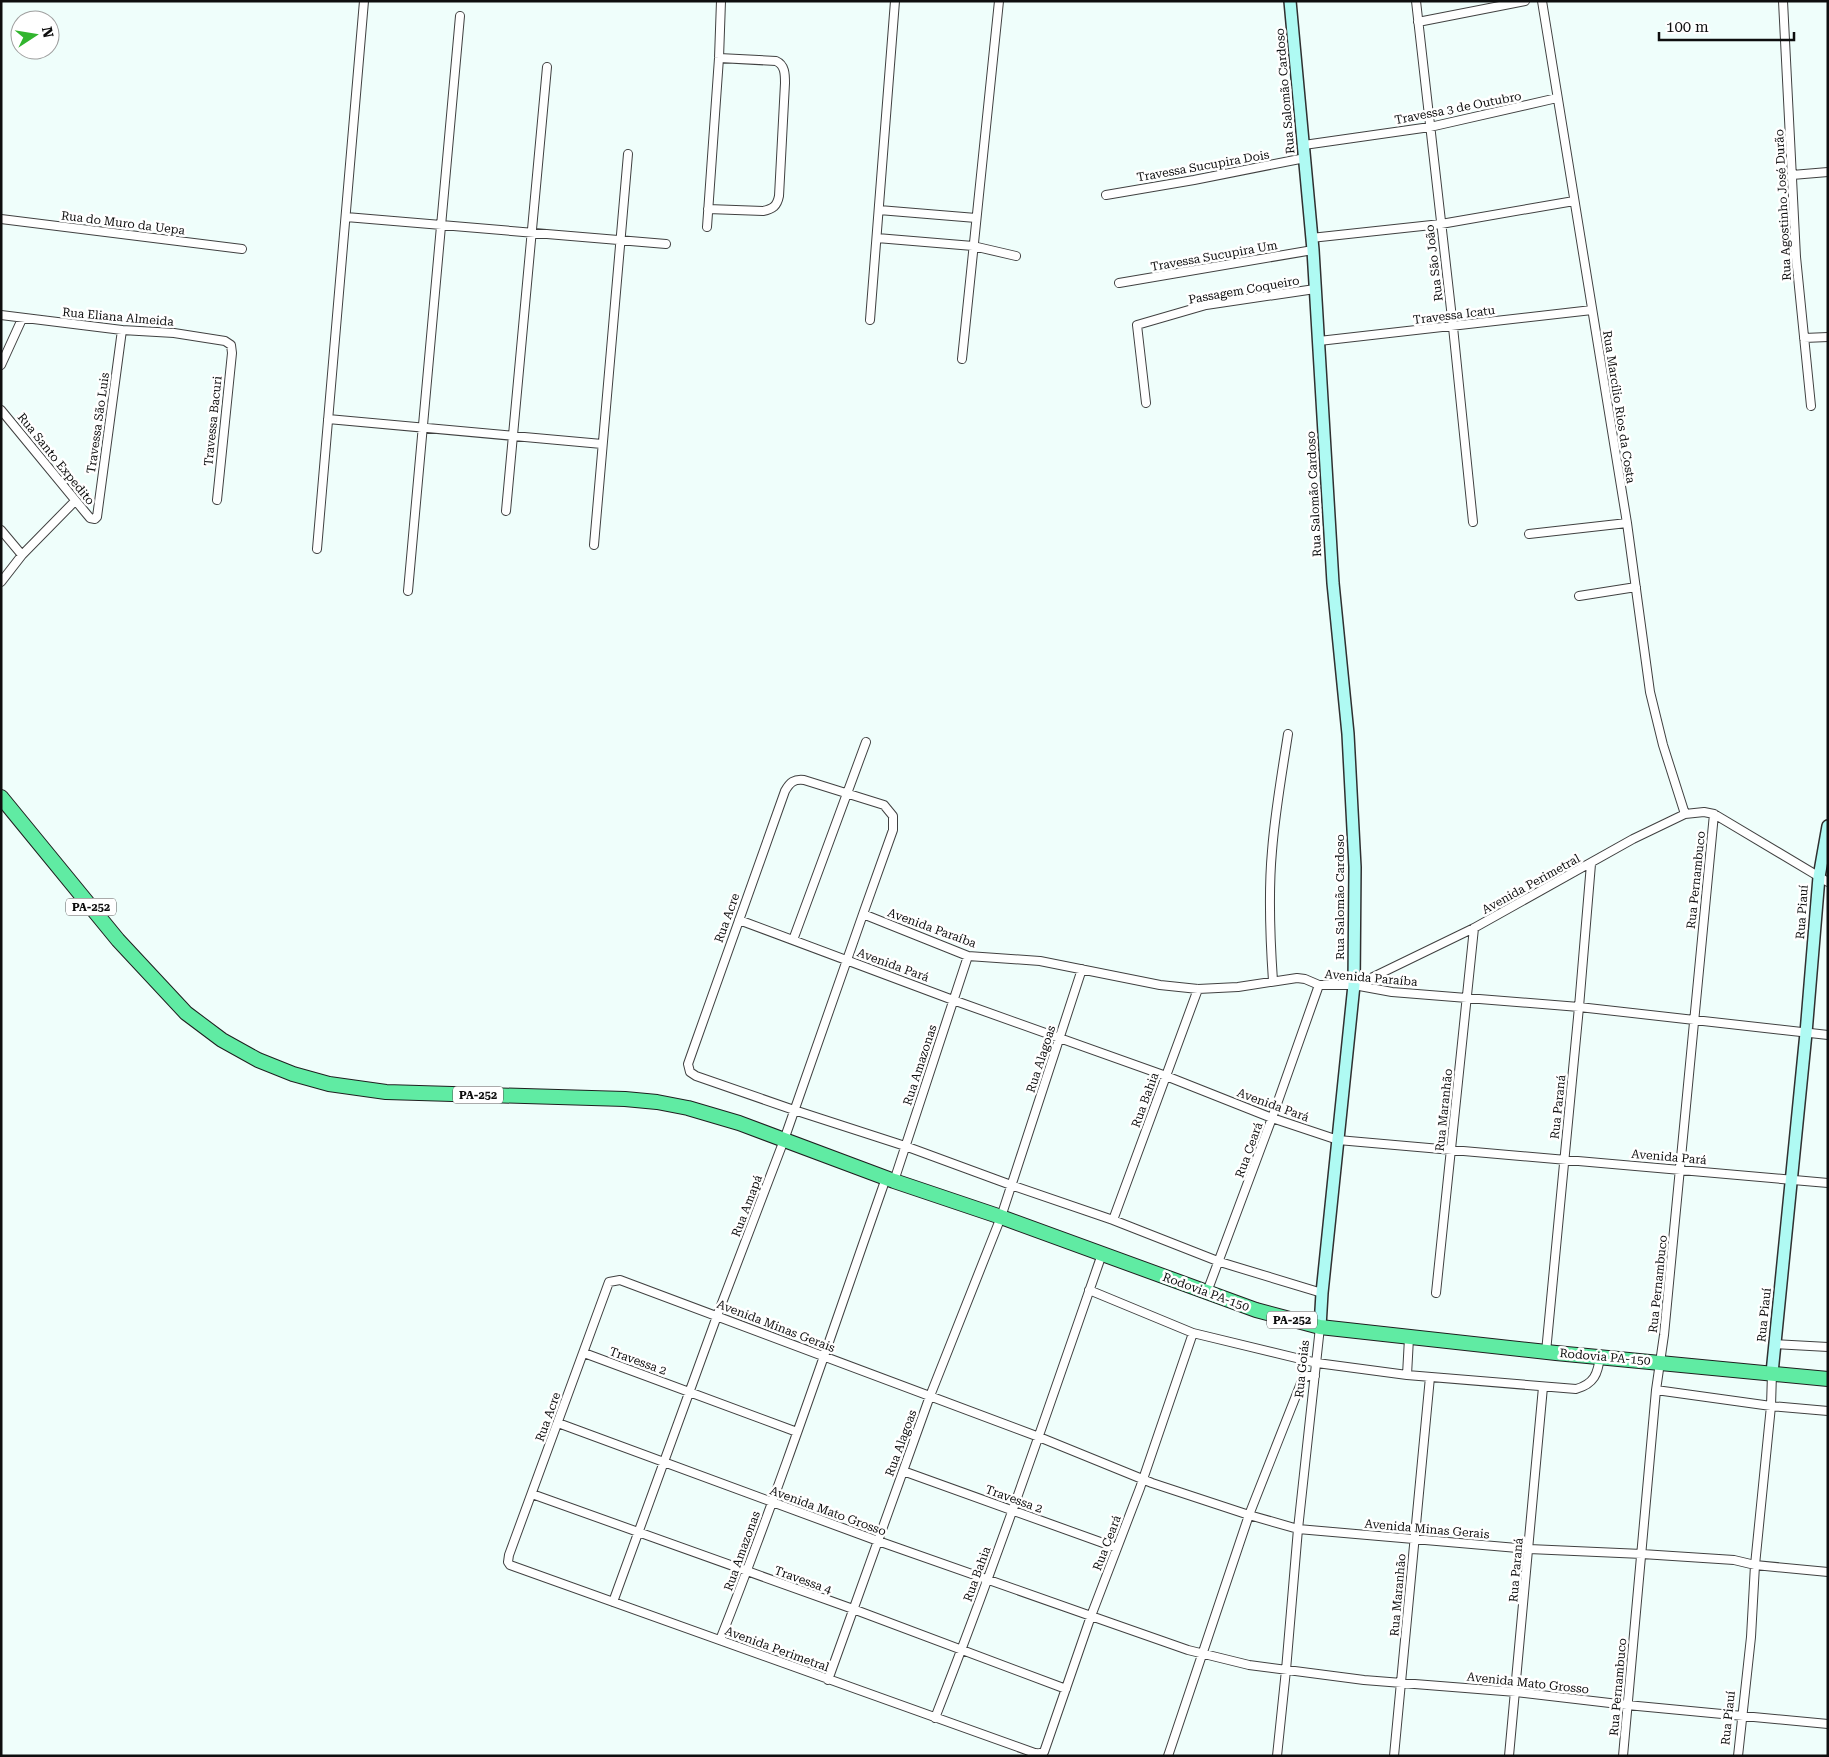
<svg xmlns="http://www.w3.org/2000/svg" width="1829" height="1757" viewBox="0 0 1829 1757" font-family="'Roboto Serif',serif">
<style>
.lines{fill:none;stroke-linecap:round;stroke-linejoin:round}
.street-casing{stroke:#414141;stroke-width:10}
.secondary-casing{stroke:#303030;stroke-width:14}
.highway-casing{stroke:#1f1f1f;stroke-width:16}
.street{stroke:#fff;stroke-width:8}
.secondary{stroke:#affaf3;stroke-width:11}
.highway{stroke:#60eba3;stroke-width:14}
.labels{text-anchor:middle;stroke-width:5;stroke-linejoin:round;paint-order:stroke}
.shield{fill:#fff;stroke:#565656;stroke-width:1}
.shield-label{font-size:11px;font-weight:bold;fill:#0e0e0e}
.street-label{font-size:12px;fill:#0e0e0e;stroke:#fff}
</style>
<rect width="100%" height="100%" fill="#effefb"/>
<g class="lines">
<g class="street-casing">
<path id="street" d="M 1416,1 L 1453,327 L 1473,522
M 1542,1 L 1627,523 L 1650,692 L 1663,745 L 1685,814
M 1783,1 L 1796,257 L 1811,406
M 1418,22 L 1525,1
M 1304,145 L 1430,127 L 1557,98
M 1792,175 L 1828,172
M 1106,195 L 1194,180 L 1305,158
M 708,209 L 763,211 C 773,209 777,206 779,196 L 785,83 C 785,74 785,65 776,61 L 719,58
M 879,210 L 976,218
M 346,217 L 666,244
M 1,219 L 242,249
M 707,227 L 719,58 L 721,1
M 877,238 L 973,246 L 1016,256
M 1311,238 L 1441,224 L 1574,201
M 1119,283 L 1313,250
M 1,315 L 122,330 L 174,333 L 225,341 L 231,345 L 232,353 L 217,500
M 870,320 L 895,1
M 1804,338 L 1828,337
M 1319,341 L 1592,310
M 962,359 L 999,1
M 1,365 L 22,319
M 1146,403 L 1137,325 L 1206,305 L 1315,289
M 1,410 L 85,512 L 90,518 L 95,519 L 97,517 L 122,330
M 328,419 L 602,444
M 506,511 L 547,67
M 1,530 L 22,555
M 1529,534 L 1627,523
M 594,545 L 628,154
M 317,549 L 364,1
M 1,582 L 22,555 L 75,501
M 408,591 L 460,16
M 1579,596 L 1636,587
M 863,914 L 968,956 L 1040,961 L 1160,985 L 1198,989 L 1238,987 L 1297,978 L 1305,979 L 1319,985 L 1354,985 L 1392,992 L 1579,1007 L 1828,1035
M 739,920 L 953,1000 L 1166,1076 L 1272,1118 L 1338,1140 L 1828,1183
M 793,940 L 866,742
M 1273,981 C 1270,938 1268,895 1272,851 C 1275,812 1282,773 1288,734
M 1363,986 L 1373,977 L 1474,928 L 1633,839 L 1685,814 L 1704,812 L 1714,814 L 1828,882
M 894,1181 L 968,956
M 1113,1220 L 1198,989
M 1089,1290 L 1193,1333 L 1317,1363 L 1407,1375 L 1576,1389 C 1594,1384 1598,1374 1600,1356
M 1207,1292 L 1272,1118 L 1319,985
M 1436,1293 L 1474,928
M 1775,1344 L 1828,1347
M 1546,1352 L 1579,1007 L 1591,864
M 584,1353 L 797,1432
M 1407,1375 L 1409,1338
M 1656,1390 L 1771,1406 L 1828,1411
M 558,1423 L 878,1541 L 1091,1616 L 1188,1650 L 1249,1665 L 1364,1680 L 1516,1692 L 1627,1705 L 1828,1724
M 903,1471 L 1117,1548
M 532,1494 L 853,1609 L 1066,1689
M 613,1602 L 717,1316 L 784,1140 C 820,1036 856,933 893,830 L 893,816 L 884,805 L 804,780 C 794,779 790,782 785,791 L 694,1047 L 688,1064 L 690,1072 L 696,1076 L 794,1110 L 905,1146 L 1011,1185 L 1113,1220 L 1220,1262 L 1322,1293
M 720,1640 C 780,1488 832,1332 886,1178
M 828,1680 L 930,1396 L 1001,1217 L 1082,969
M 935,1718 C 995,1565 1048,1410 1102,1254
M 1036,1754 L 1044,1752 L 1091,1616 L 1140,1488 L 1193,1333
M 1043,1756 L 510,1565 L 508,1562 L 509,1555 L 609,1282 L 620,1280 L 1039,1437 L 1152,1483 L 1249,1515 L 1298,1529 L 1529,1549 L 1642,1554 L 1734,1560 L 1755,1565 L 1828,1572
M 1168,1756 L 1249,1515 L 1303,1378 L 1308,1376 L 1315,1376
M 1277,1756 L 1286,1670 L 1298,1529 L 1320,1327
M 1394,1756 L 1430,1377
M 1509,1756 L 1543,1387
M 1623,1756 L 1656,1390 L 1664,1335 L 1714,814
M 1738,1756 L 1751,1637 L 1755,1565 L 1771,1406 L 1772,1373"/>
</g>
<g class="secondary-casing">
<path id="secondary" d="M 1290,1 L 1313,250 L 1333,583 L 1348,734 L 1355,867 L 1354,985 L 1322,1293 L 1320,1327
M 1772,1373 L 1806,1033 L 1819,877 L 1828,826"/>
</g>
<g class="highway-casing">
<path id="highway" d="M 1,797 L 118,940 L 186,1013 L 222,1040 L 258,1060 L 293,1074 L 329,1084 L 386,1092 L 625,1099 L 657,1102 L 688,1108 L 739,1123 L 894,1181 L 1001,1217 L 1256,1310 L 1320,1327 L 1556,1353 L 1828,1379"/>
</g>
<use href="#street" class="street"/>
<use href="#secondary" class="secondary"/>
<use href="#highway" class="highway"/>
</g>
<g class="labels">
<g class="shield">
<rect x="66" y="898.5" width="50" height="17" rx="4"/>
<rect x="453" y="1086.5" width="50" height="17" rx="4"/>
<rect x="1267" y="1311.5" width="50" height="17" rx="4"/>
</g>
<g class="shield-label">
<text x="91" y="911">PA-252</text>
<text x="478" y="1099">PA-252</text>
<text x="1292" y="1324">PA-252</text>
</g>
<g class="street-label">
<text transform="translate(1285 91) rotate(-95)" y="4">Rua Salomão Cardoso</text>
<text transform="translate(1458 108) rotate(-11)" y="4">Travessa 3 de Outubro</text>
<text transform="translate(1203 166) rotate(-10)" y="4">Travessa Sucupira Dois</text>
<text transform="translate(1783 205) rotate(-93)" y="4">Rua Agostinho José Durão</text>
<text transform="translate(123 223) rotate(7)" y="4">Rua do Muro da Uepa</text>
<text transform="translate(1214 256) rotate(-10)" y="4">Travessa Sucupira Um</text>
<text transform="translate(1434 263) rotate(-97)" y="4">Rua São João</text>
<text transform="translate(1244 290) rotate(-10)" y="4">Passagem Coqueiro</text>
<text transform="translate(1454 315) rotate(-7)" y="4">Travessa Icatu</text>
<text transform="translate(118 317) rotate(5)" y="4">Rua Eliana Almeida</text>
<text transform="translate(1619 407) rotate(81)" y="4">Rua Marcílio Rios da Costa</text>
<text transform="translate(213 421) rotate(-84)" y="4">Travessa Bacuri</text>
<text transform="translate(98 423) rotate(-82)" y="4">Travessa São Luis</text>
<text transform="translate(56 459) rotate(51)" y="4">Rua Santo Expedito</text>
<text transform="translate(1314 494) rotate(-93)" y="4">Rua Salomão Cardoso</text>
<text transform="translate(1696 880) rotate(-84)" y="4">Rua Pernambuco</text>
<text transform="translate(1531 884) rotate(-29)" y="4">Avenida Perimetral</text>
<text transform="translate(1340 897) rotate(-90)" y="4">Rua Salomão Cardoso</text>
<text transform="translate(1802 912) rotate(-86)" y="4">Rua Piauí</text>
<text transform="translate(727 918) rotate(-70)" y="4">Rua Acre</text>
<text transform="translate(932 928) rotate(20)" y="4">Avenida Paraíba</text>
<text transform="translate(893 965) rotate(20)" y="4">Avenida Pará</text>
<text transform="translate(1371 978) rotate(5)" y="4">Avenida Paraíba</text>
<text transform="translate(1041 1059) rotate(-72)" y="4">Rua Alagoas</text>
<text transform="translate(920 1065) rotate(-72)" y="4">Rua Amazonas</text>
<text transform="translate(1145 1100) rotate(-70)" y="4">Rua Bahia</text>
<text transform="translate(1273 1105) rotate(20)" y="4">Avenida Pará</text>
<text transform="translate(1558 1107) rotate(-84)" y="4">Rua Paraná</text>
<text transform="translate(1444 1110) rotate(-84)" y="4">Rua Maranhão</text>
<text transform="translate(1249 1150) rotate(-70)" y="4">Rua Ceará</text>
<text transform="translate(1669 1157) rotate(5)" y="4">Avenida Pará</text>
<text transform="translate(747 1206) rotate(-69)" y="4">Rua Amapá</text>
<text transform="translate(1658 1284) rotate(-84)" y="4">Rua Pernambuco</text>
<text transform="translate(1206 1292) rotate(20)" y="4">Rodovia PA-150</text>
<text transform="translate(1764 1315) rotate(-84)" y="4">Rua Piauí</text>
<text transform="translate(776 1326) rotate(21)" y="4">Avenida Minas Gerais</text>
<text transform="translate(1605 1357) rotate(5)" y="4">Rodovia PA-150</text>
<text transform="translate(638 1361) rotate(20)" y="4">Travessa 2</text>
<text transform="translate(1302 1369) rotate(-84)" y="4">Rua Goiás</text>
<text transform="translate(548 1417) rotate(-70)" y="4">Rua Acre</text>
<text transform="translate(901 1443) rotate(-70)" y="4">Rua Alagoas</text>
<text transform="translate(1014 1499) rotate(20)" y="4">Travessa 2</text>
<text transform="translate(828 1511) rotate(20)" y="4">Avenida Mato Grosso</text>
<text transform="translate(1427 1529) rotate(5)" y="4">Avenida Minas Gerais</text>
<text transform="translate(1107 1543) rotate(-69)" y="4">Rua Ceará</text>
<text transform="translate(742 1551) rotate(-70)" y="4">Rua Amazonas</text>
<text transform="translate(1516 1570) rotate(-85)" y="4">Rua Paraná</text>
<text transform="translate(977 1574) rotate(-70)" y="4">Rua Bahia</text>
<text transform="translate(803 1580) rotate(20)" y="4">Travessa 4</text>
<text transform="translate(1398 1595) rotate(-85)" y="4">Rua Maranhão</text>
<text transform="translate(777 1649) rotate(20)" y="4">Avenida Perimetral</text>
<text transform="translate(1528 1683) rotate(6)" y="4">Avenida Mato Grosso</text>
<text transform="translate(1618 1687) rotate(-85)" y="4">Rua Pernambuco</text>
<text transform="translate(1728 1718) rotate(-84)" y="4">Rua Piauí</text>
</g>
</g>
<rect width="1829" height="1757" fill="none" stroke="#0e0e0e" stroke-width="5"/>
<g transform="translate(35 35) rotate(78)"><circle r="24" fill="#ffffff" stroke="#9f9f9f"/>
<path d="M0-4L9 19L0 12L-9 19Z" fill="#31b52e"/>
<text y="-8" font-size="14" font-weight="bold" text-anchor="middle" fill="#0e0e0e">N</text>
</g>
<path d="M1659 32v8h135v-8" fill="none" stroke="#0e0e0e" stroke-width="2.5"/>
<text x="1666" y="32" font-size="15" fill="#0e0e0e" stroke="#ffffff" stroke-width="4" paint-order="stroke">100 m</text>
</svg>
